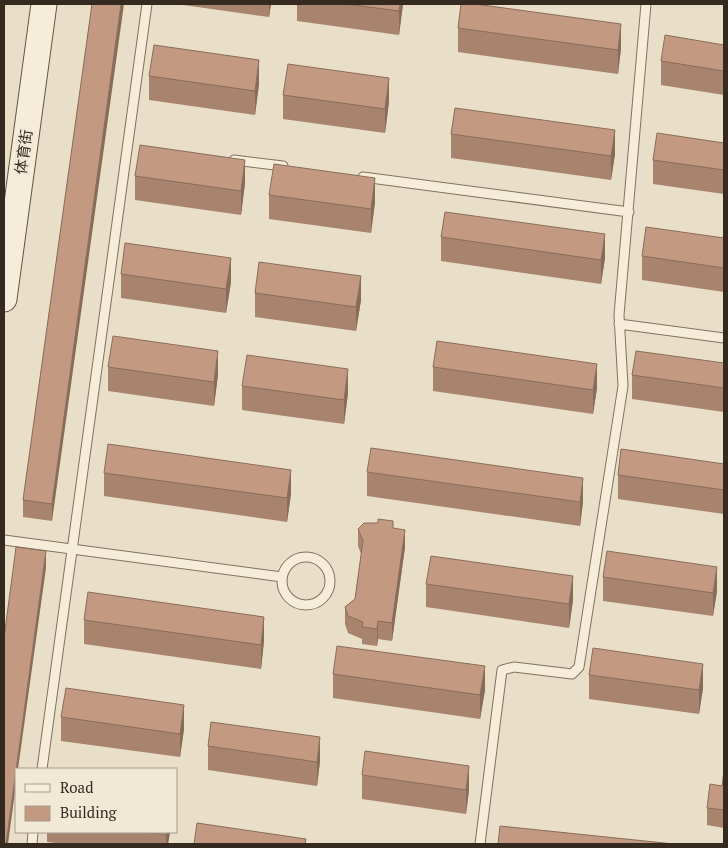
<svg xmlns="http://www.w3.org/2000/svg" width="728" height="848" viewBox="0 0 728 848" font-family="'PT Serif','Noto Sans SC',serif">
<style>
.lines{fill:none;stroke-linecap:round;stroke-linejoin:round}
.lane-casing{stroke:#83705f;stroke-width:11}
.secondary-casing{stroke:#655242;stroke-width:27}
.lane{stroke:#f5ecd9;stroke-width:9}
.secondary{stroke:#f5ecd9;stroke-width:25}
.wall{fill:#a8846f}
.shaded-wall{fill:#886c5a}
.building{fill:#c39a81;stroke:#886c5a}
.labels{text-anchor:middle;stroke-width:5;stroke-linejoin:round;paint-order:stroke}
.street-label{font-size:15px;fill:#352a20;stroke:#f1e8d6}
</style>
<rect width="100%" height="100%" fill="#e9dec7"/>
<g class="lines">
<g class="lane-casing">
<path id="lane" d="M 234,160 L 283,166
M 363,177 L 629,212
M 619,324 L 724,338
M 4,540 L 282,577
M282 581a24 24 0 1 1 48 0a24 24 0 1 1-48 0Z
M 42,769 L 147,4
M 32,844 L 33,832
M 480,844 L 502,670 L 514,667 L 572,674 L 579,667 L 623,386 L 619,315 L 646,4"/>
</g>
<g class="secondary-casing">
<path id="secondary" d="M 4,299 L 44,4"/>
</g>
<use href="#lane" class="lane"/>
<use href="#secondary" class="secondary"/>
</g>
<path class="wall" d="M 92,4 L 52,521 L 23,517 L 23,500 Z
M 176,4 L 271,4 L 269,17 Z
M 297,4 L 403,4 L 399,35 L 297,21 Z
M 458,28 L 621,48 L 618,74 L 458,52 Z
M 724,45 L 724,95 L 661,85 L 661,61 Z
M 149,76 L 259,84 L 255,115 L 149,100 Z
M 283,95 L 389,102 L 385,133 L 283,119 Z
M 451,134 L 615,154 L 611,180 L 451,158 Z
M 724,143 L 724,194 L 653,184 L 653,160 Z
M 135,176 L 245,183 L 241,215 L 135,200 Z
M 269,195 L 375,202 L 371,233 L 269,219 Z
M 441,237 L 605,258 L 601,284 L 441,261 Z
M 724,238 L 724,292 L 642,280 L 642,256 Z
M 121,274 L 231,282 L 226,313 L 121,298 Z
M 255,293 L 361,300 L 356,331 L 255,317 Z
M 724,363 L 724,412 L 632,399 L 632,375 Z
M 108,367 L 218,375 L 214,406 L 108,391 Z
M 433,367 L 597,388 L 593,414 L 433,391 Z
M 242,386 L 348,393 L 344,424 L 242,410 Z
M 724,464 L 724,514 L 618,499 L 618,475 Z
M 367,472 L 583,502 L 580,526 L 367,496 Z
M 104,473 L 291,494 L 287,522 L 104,496 Z
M 393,528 L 405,547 L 392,641 L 378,639 L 377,646 L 362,644 L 362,639 L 348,633 L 345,624 L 345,607 L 355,599 L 361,554 L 358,546 L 358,529 Z
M 603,577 L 717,591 L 713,616 L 603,601 Z
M 426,584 L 573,600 L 569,628 L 426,607 Z
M 84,620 L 264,641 L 261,669 L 84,644 Z
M 333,674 L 485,690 L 480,719 L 333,698 Z
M 589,675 L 703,688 L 699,714 L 589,699 Z
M 61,717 L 184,729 L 180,757 L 61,741 Z
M 208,746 L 320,761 L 317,786 L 208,770 Z
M 724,771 L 724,828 L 707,825 L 707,808 L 722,786 Z
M 362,775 L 469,790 L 466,814 L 362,799 Z
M 47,832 L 170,832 L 168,844 L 64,844 L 47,842 Z"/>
<path class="shaded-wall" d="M 121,4 L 124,4 L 52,521 L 52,504 Z
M 269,4 L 271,4 L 269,17 Z
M 400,4 L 403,4 L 399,35 L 399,11 Z
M 621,24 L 621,48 L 618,74 L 618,50 Z
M 259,60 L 259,84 L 255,115 L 255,91 Z
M 389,78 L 389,102 L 385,133 L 385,109 Z
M 615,130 L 615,154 L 611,180 L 611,156 Z
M 245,160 L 245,183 L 241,215 L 241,191 Z
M 375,178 L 375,202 L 371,233 L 371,209 Z
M 605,234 L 605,258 L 601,284 L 601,260 Z
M 231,258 L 231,282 L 226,313 L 226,289 Z
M 361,276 L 361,300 L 356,331 L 356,307 Z
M 218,351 L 218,375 L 214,406 L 214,382 Z
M 597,364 L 597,388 L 593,414 L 593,390 Z
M 348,369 L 348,393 L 344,424 L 344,400 Z
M 291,470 L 291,494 L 287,522 L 287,498 Z
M 583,478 L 583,502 L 580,526 L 580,502 Z
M 405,530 L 405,547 L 392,641 L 392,623 Z
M 46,551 L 46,568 L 18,769 L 16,769 L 16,784 L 8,844 L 6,844 Z
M 717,567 L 717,591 L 713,616 L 713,593 Z
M 573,576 L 573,600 L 569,628 L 569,604 Z
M 264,617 L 264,641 L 261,669 L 261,645 Z
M 378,621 L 378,639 L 377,646 L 377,629 Z
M 703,664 L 703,688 L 699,714 L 699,690 Z
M 485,666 L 485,690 L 480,719 L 480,695 Z
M 184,705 L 184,729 L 180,757 L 180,734 Z
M 320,737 L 320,761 L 317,786 L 317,762 Z
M 469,766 L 469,790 L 466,814 L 466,790 Z
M 166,832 L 170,832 L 168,844 L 166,844 Z"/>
<path class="building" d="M 92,4 L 121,4 L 52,504 L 23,500 Z
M 346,4 L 400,4 L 399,11 Z
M 461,4 L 475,4 L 621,24 L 618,50 L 458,28 Z
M 665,35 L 724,45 L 724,71 L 661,61 Z
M 154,45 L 259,60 L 255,91 L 149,76 Z
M 288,64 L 389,78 L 385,109 L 283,95 Z
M 455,108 L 615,130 L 611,156 L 451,134 Z
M 657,133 L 724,143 L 724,170 L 653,160 Z
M 140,145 L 245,160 L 241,191 L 135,176 Z
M 274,164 L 375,178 L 371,209 L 269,195 Z
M 445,212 L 605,234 L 601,260 L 441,237 Z
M 646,227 L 724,238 L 724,268 L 642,256 Z
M 125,243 L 231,258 L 226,289 L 121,274 Z
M 259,262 L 361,276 L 356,307 L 255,293 Z
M 113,336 L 218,351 L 214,382 L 108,367 Z
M 437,341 L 597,364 L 593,390 L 433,367 Z
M 636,351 L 724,363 L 724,388 L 632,375 Z
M 247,355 L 348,369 L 344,400 L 242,386 Z
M 108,444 L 291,470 L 287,498 L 104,473 Z
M 371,448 L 583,478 L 580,502 L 367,472 Z
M 621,449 L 724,464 L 724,490 L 618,475 Z
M 378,519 L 393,521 L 393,528 L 405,530 L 392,623 L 378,621 L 377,629 L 362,627 L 363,622 L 348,616 L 345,607 L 355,599 L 363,541 L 358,529 L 364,523 L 378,523 Z
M 16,547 L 46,551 L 6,844 L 4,844 L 4,638 Z
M 607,551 L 717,567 L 713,593 L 603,577 Z
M 431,556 L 573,576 L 569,604 L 426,584 Z
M 88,592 L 264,617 L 261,645 L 84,620 Z
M 337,646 L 485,666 L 480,695 L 333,674 Z
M 593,648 L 703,664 L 699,690 L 589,675 Z
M 66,688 L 184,705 L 180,734 L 61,717 Z
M 211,722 L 320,737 L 317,762 L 208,746 Z
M 365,751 L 469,766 L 466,790 L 362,775 Z
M 724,771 L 724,810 L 707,808 L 710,784 L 722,786 Z
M 197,823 L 306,839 L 305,844 L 194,844 Z
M 500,826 L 674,844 L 498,844 Z
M 145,832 L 166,832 L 166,835 Z"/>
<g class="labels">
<g class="street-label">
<text transform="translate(24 152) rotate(-82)" y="5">体育街</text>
</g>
</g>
<rect width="728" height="848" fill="none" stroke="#352a20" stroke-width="10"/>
<rect x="15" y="768" width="162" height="65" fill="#f1e8d6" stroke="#a69c8d"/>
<rect x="25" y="784" width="25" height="8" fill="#f5ecd9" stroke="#a69c8d"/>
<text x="60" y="793" font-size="15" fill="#352a20">Road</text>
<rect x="25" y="806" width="25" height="15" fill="#c39a81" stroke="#a69c8d"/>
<text x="60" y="818" font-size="15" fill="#352a20">Building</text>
</svg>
